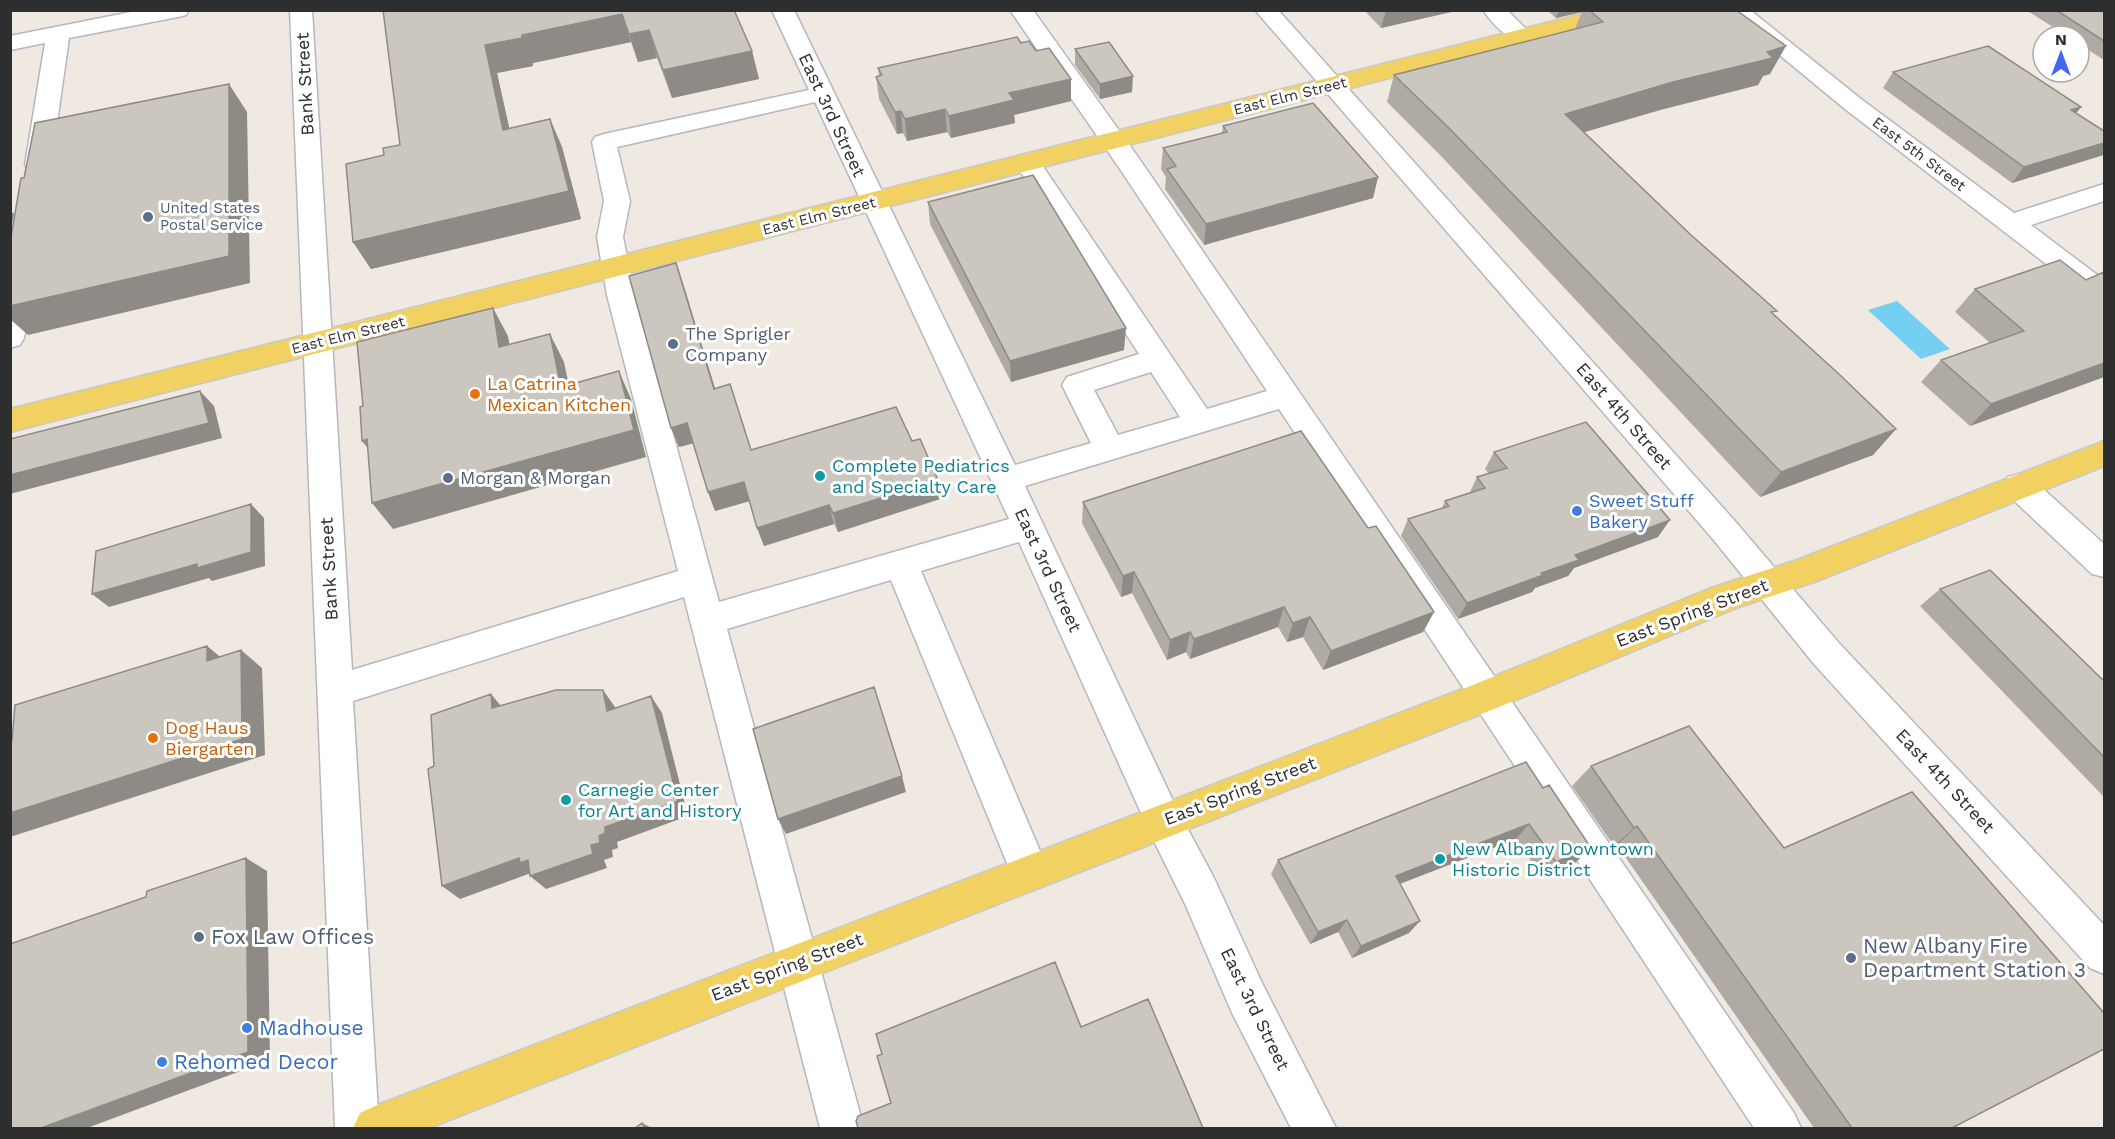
<svg xmlns="http://www.w3.org/2000/svg" width="2115" height="1139" viewBox="0 0 2115 1139" font-family="'Work Sans',sans-serif">
<style>
.water{fill:#75cff0}
.lines{fill:none;stroke-linecap:round;stroke-linejoin:round}
.minor-casing{stroke:#b4b7c1;stroke-width:3}
.major-casing{stroke:#c9c9c9;stroke-width:3}
.minor{fill:#fff;fill-rule:evenodd}
.major{fill:#f2d163;fill-rule:evenodd}
.wall{fill:#afaba4}
.shaded-wall{fill:#8e8b86}
.building{fill:#cbc7bf;stroke:#8e8b86;stroke-width:1.5}
.service-dot{fill:#5c6f8a;stroke:#fff;stroke-width:2}
.food-dot{fill:#e8710a;stroke:#fff;stroke-width:2}
.culture-dot{fill:#0f9aa8;stroke:#fff;stroke-width:2}
.shop-dot{fill:#3f7fe0;stroke:#fff;stroke-width:2}
.labels{text-anchor:middle;stroke-width:6;stroke-linejoin:round;paint-order:stroke}
.far-street-label{font-size:15px;fill:#2e2e2e;stroke:#fff}
.far-service-label{font-size:15px;fill:#4e5e75;stroke:#fff;text-anchor:start}
.street-label{font-size:18px;fill:#2e2e2e;stroke:#fff}
.service-label{font-size:18px;fill:#4e5e75;stroke:#fff;text-anchor:start}
.food-label{font-size:18px;fill:#c56008;stroke:#fff;text-anchor:start}
.culture-label{font-size:18px;fill:#0d838f;stroke:#fff;text-anchor:start}
.shop-label{font-size:18px;fill:#366cbe;stroke:#fff;text-anchor:start}
.near-service-label{font-size:21px;fill:#4e5e75;stroke:#fff;text-anchor:start}
.near-shop-label{font-size:21px;fill:#366cbe;stroke:#fff;text-anchor:start}
</style>
<rect width="100%" height="100%" fill="#efe9e1"/>
<path class="water" d="M 1897,301 L 1950,349 L 1921,359 L 1868,310 Z"/>
<g class="lines">
<g class="minor-casing">
<path id="minor" d="M 141,10 L 189,10 L 186,15 L 178,17 L 69,38 L 51,165 L 47,171 L 38,173 L 29,171 L 25,165 L 45,43 L 10,50 L 10,36 Z
M 290,10 L 312,10 L 352,670 L 678,571 L 607,295 L 597,237 L 604,201 L 592,142 L 595,137 L 604,134 L 809,90 L 772,10 L 794,10 L 1015,465 L 1091,443 L 1062,385 L 1067,377 L 1139,354 L 1014,162 L 1018,156 L 1027,154 L 1036,156 L 1207,409 L 1267,391 L 1120,169 L 1010,10 L 1033,10 L 1138,157 L 1794,1113 L 1801,1128 L 1754,1128 L 1279,409 L 1025,486 L 1176,807 L 1214,878 L 1262,983 L 1336,1128 L 1291,1128 L 1232,1013 L 1186,906 L 1150,833 L 1019,542 L 921,571 L 1049,872 L 1044,885 L 1030,891 L 1016,885 L 891,580 L 727,629 L 864,1128 L 820,1128 L 684,597 L 353,701 L 379,1128 L 335,1128 ZM 815,102 L 1009,519 L 719,602 L 635,295 L 623,237 L 630,201 L 617,147 ZM 1151,372 L 1180,417 L 1118,435 L 1094,390 Z
M 1255,10 L 1278,10 L 1734,520 L 1838,642 L 2104,925 L 2104,974 L 2090,968 L 1814,664 L 1712,538 Z
M 1483,10 L 1507,10 L 1534,37 L 1531,42 C 1513,46 1493,25 1483,10 Z
M 1725,10 L 1750,10 L 1861,99 L 2014,213 L 2104,184 L 2104,201 L 2031,225 L 2104,280 L 2104,303 L 2094,301 L 1845,109 Z
M 20,270 L 30,272 L 34,279 L 24,338 L 20,345 L 10,348 L 10,272 Z
M 2019,474 L 2030,477 L 2104,544 L 2104,577 L 2092,574 L 2008,495 L 2003,486 L 2008,477 Z"/>
</g>
<g class="major-casing">
<path id="major" d="M 1598,10 L 1638,10 L 1635,15 L 10,432 L 10,409 Z
M 2104,441 L 2104,466 L 1817,581 L 1736,608 L 1499,707 L 429,1128 L 353,1128 L 360,1113 L 375,1106 L 1473,685 L 1714,587 L 1797,560 Z"/>
</g>
<use href="#minor" class="minor"/>
<use href="#major" class="major"/>
</g>
<path class="wall" d="M 383,10 L 734,10 L 752,51 L 759,79 L 672,98 L 657,58 L 638,62 L 631,42 L 533,63 L 533,66 L 497,73 L 509,128 L 550,119 L 562,147 L 581,219 L 371,269 L 353,242 L 384,155 L 400,145 Z
M 1364,10 L 1460,10 L 1381,28 Z
M 1547,10 L 1740,10 L 1739,13 L 1770,74 L 1763,76 L 1758,85 L 1660,110 L 1584,132 L 1774,315 L 1896,429 L 1873,455 L 1760,497 L 1441,156 L 1387,102 L 1394,75 L 1575,29 L 1582,12 L 1556,18 Z
M 2026,10 L 2104,10 L 2104,60 L 2079,44 L 2079,36 L 2067,36 Z
M 1075,49 L 1132,92 L 1100,99 L 1075,65 Z
M 1036,51 L 1071,79 L 1071,101 L 1014,115 L 1015,123 L 951,138 L 947,132 L 907,141 L 903,133 L 897,134 L 879,99 L 876,77 L 879,76 L 878,68 Z
M 1893,72 L 2081,107 L 2076,113 L 2104,131 L 2104,154 L 2012,183 L 1883,88 Z
M 1223,126 L 1378,177 L 1373,198 L 1204,245 L 1165,189 L 1166,177 L 1161,169 L 1163,148 L 1222,133 Z
M 928,202 L 1124,350 L 1011,382 L 930,224 Z
M 676,263 L 715,389 L 730,384 L 751,450 L 912,441 L 938,480 L 940,499 L 838,532 L 834,524 L 764,546 L 749,501 L 715,511 L 708,492 L 693,443 L 679,447 L 671,428 Z
M 2104,272 L 2104,377 L 1970,426 L 1921,382 L 1941,360 L 1990,343 L 1955,312 L 1975,289 L 2086,280 Z
M 1494,452 L 1658,537 L 1574,568 L 1568,576 L 1535,588 L 1532,592 L 1458,619 L 1401,536 L 1408,519 L 1442,508 L 1445,501 L 1469,494 L 1477,477 L 1489,474 L 1485,469 Z
M 1083,502 L 1368,528 L 1434,612 L 1423,632 L 1323,670 L 1303,637 L 1287,642 L 1278,627 L 1190,659 L 1186,652 L 1167,660 L 1132,593 L 1121,597 L 1082,523 Z
M 1940,589 L 2104,681 L 2104,797 L 1920,606 Z
M 1526,762 L 1576,862 L 1541,876 L 1516,839 L 1400,884 L 1409,933 L 1352,958 L 1338,932 L 1310,944 L 1271,874 L 1278,860 Z
M 1591,766 L 1784,848 L 1952,1128 L 1814,1128 L 1617,845 L 1614,846 L 1572,786 Z"/>
<path class="shaded-wall" d="M 1386,10 L 1460,10 L 1381,28 Z
M 1559,10 L 1582,10 L 1582,12 L 1556,18 Z
M 622,14 L 631,42 L 533,63 L 533,66 L 497,73 L 516,158 L 503,130 L 485,45 L 522,35 Z
M 649,30 L 657,58 L 638,62 L 629,34 Z
M 1786,46 L 1770,74 L 1763,76 L 1758,85 L 1660,110 L 1554,141 L 1565,114 Z
M 752,51 L 759,79 L 672,98 L 663,70 Z
M 1133,76 L 1132,92 L 1100,99 L 1100,84 Z
M 1071,79 L 1071,101 L 1014,115 L 1015,123 L 951,138 L 949,116 L 1009,93 Z
M 229,84 L 247,112 L 250,283 L 28,335 L 10,319 L 10,306 Z
M 2081,107 L 2068,123 L 2071,110 Z
M 945,109 L 947,132 L 907,141 L 905,119 Z
M 901,111 L 903,133 L 897,134 L 895,112 Z
M 550,119 L 562,147 L 581,219 L 371,269 L 353,242 Z
M 2104,143 L 2104,155 L 2012,183 L 2024,167 Z
M 1378,177 L 1373,198 L 1204,245 L 1206,224 Z
M 10,210 L 14,214 L 10,234 Z
M 676,263 L 683,283 L 721,408 L 714,389 Z
M 493,308 L 508,336 L 515,375 L 499,347 Z
M 1126,328 L 1124,350 L 1011,382 L 1010,361 Z
M 550,334 L 564,362 L 575,414 L 561,387 Z
M 2104,363 L 2104,377 L 1970,426 L 1991,404 Z
M 619,371 L 631,399 L 646,457 L 393,529 L 372,503 Z
M 200,391 L 214,406 L 222,438 L 10,494 L 10,475 Z
M 687,423 L 695,443 L 679,447 L 671,428 Z
M 1896,429 L 1873,455 L 1760,497 L 1781,472 Z
M 367,439 L 383,467 L 362,441 Z
M 938,480 L 940,499 L 838,532 L 833,513 Z
M 744,482 L 750,501 L 715,511 L 708,492 Z
M 251,504 L 264,518 L 265,566 L 212,581 L 209,578 L 109,607 L 92,594 Z
M 829,505 L 834,524 L 764,546 L 757,528 Z
M 1670,520 L 1658,537 L 1574,568 L 1568,576 L 1535,588 L 1532,592 L 1458,619 L 1467,603 L 1541,573 L 1575,555 Z
M 1134,572 L 1132,593 L 1121,597 L 1123,576 Z
M 1284,607 L 1278,627 L 1190,659 L 1194,639 Z
M 1434,612 L 1423,632 L 1323,670 L 1331,651 Z
M 1310,617 L 1303,637 L 1287,642 L 1293,623 Z
M 1190,632 L 1186,652 L 1167,660 L 1170,640 Z
M 207,646 L 229,664 L 207,661 Z
M 241,650 L 262,668 L 265,755 L 10,837 L 10,813 Z
M 603,690 L 615,707 L 619,728 L 607,711 Z
M 491,694 L 506,712 L 492,708 Z
M 651,696 L 662,713 L 688,816 L 617,842 L 618,848 L 612,850 L 613,857 L 604,860 L 607,868 L 546,889 L 530,876 L 531,873 L 460,899 L 442,886 L 519,858 L 591,845 L 605,827 Z
M 902,776 L 906,792 L 786,834 L 778,819 Z
M 1529,824 L 1516,839 L 1386,889 L 1396,876 Z
M 1637,826 L 1617,845 L 1614,846 L 1634,828 Z
M 1591,848 L 1576,862 L 1541,876 L 1556,862 Z
M 246,858 L 267,871 L 270,1060 L 87,1128 L 41,1128 Z
M 1347,920 L 1338,932 L 1310,944 L 1318,932 Z
M 1420,921 L 1409,933 L 1352,958 L 1361,946 Z
M 642,1123 L 652,1128 L 645,1128 Z"/>
<path class="building" d="M 383,10 L 734,10 L 752,51 L 663,70 L 649,30 L 629,34 L 622,14 L 522,35 L 522,38 L 485,45 L 503,130 L 550,119 L 569,191 L 353,242 L 346,164 L 384,155 L 383,148 L 400,145 Z
M 1589,10 L 1736,10 L 1786,46 L 1767,52 L 1773,58 L 1673,82 L 1565,114 L 1691,235 L 1777,311 L 1771,312 L 1840,375 L 1896,429 L 1781,472 L 1449,128 L 1394,75 L 1603,22 Z
M 2056,10 L 2104,10 L 2104,41 Z
M 1017,37 L 1021,43 L 1029,41 L 1036,51 L 1049,48 L 1071,79 L 1009,93 L 1014,100 L 949,116 L 945,109 L 905,119 L 901,111 L 895,112 L 876,77 L 882,75 L 878,68 Z
M 1109,42 L 1133,76 L 1100,84 L 1075,49 Z
M 1988,46 L 2081,107 L 2071,110 L 2104,131 L 2104,143 L 2024,167 L 1893,72 Z
M 229,84 L 229,256 L 10,306 L 10,243 L 21,178 L 24,178 L 35,123 Z
M 1313,103 L 1378,177 L 1206,224 L 1167,169 L 1176,166 L 1163,148 L 1227,132 L 1223,126 Z
M 1033,175 L 1126,328 L 1010,361 L 928,202 Z
M 2060,260 L 2086,280 L 2104,272 L 2104,363 L 1991,404 L 1941,360 L 2024,331 L 1975,289 Z
M 676,263 L 714,389 L 730,384 L 751,450 L 896,407 L 912,441 L 920,439 L 938,480 L 833,513 L 829,505 L 757,528 L 744,482 L 708,492 L 687,423 L 671,428 L 629,276 Z
M 493,308 L 499,347 L 550,334 L 561,387 L 619,371 L 634,430 L 372,503 L 367,439 L 362,441 L 360,407 L 363,406 L 357,342 Z
M 200,391 L 209,423 L 10,475 L 10,439 Z
M 1586,422 L 1670,520 L 1575,555 L 1579,560 L 1541,573 L 1543,575 L 1467,603 L 1408,519 L 1449,506 L 1445,501 L 1485,488 L 1477,477 L 1507,468 L 1494,452 Z
M 1301,431 L 1368,528 L 1376,526 L 1434,612 L 1331,651 L 1310,617 L 1293,623 L 1284,607 L 1194,639 L 1190,632 L 1170,640 L 1134,572 L 1123,576 L 1083,502 Z
M 251,504 L 251,552 L 197,568 L 197,564 L 92,594 L 96,551 Z
M 1990,570 L 2104,681 L 2104,757 L 1940,589 Z
M 207,646 L 207,661 L 241,650 L 242,739 L 10,813 L 10,741 L 12,740 L 15,705 Z
M 874,687 L 902,776 L 778,819 L 753,729 Z
M 556,690 L 603,690 L 607,711 L 651,696 L 678,801 L 605,827 L 605,833 L 599,836 L 600,843 L 591,845 L 593,854 L 530,876 L 528,860 L 520,863 L 519,858 L 442,886 L 428,769 L 434,766 L 431,715 L 491,694 L 492,708 Z
M 1689,726 L 1784,848 L 1912,792 L 2104,1013 L 2104,1049 L 1952,1128 L 1852,1128 L 1637,826 L 1634,828 L 1591,766 Z
M 1526,762 L 1543,788 L 1549,785 L 1591,848 L 1556,862 L 1529,824 L 1396,876 L 1420,921 L 1361,946 L 1347,920 L 1318,932 L 1278,860 Z
M 246,858 L 248,1052 L 41,1128 L 10,1128 L 10,944 L 146,897 L 147,891 Z
M 1055,962 L 1081,1027 L 1148,999 L 1203,1128 L 858,1128 L 856,1121 L 858,1116 L 891,1103 L 877,1056 L 882,1054 L 876,1034 Z
M 642,1123 L 645,1128 L 635,1128 Z"/>
<g class="service-dot">
<circle cx="148" cy="217" r="6"/>
<circle cx="673" cy="344" r="6"/>
<circle cx="448" cy="478" r="6"/>
<circle cx="199" cy="937" r="6"/>
<circle cx="1851" cy="958" r="6"/>
</g>
<g class="food-dot">
<circle cx="475" cy="394" r="6"/>
<circle cx="153" cy="738" r="6"/>
</g>
<g class="culture-dot">
<circle cx="820" cy="476" r="6"/>
<circle cx="566" cy="800" r="6"/>
<circle cx="1440" cy="859" r="6"/>
</g>
<g class="shop-dot">
<circle cx="1577" cy="511" r="6"/>
<circle cx="247" cy="1028" r="6"/>
<circle cx="162" cy="1062" r="6"/>
</g>
<g class="labels">
<g class="far-street-label">
<text transform="translate(1290 96) rotate(-14)" y="5">East Elm Street</text>
<text transform="translate(1919 154) rotate(37)" y="5">East 5th Street</text>
<text transform="translate(819 216) rotate(-14)" y="5">East Elm Street</text>
<text transform="translate(348 335) rotate(-14)" y="5">East Elm Street</text>
</g>
<g class="far-service-label">
<text x="160" y="213">United States<tspan x="160" dy="17">Postal Service</tspan></text>
</g>
<g class="street-label">
<text transform="translate(305 84) rotate(-93)" y="6">Bank Street</text>
<text transform="translate(832 115) rotate(65)" y="6">East 3rd Street</text>
<text transform="translate(1624 416) rotate(49)" y="6">East 4th Street</text>
<text transform="translate(329 569) rotate(-93)" y="6">Bank Street</text>
<text transform="translate(1048 570) rotate(65)" y="6">East 3rd Street</text>
<text transform="translate(1692 613) rotate(-21)" y="6">East Spring Street</text>
<text transform="translate(1945 781) rotate(47)" y="6">East 4th Street</text>
<text transform="translate(1240 791) rotate(-21)" y="6">East Spring Street</text>
<text transform="translate(787 967) rotate(-21)" y="6">East Spring Street</text>
<text transform="translate(1255 1009) rotate(64)" y="6">East 3rd Street</text>
</g>
<g class="service-label">
<text x="685" y="340">The Sprigler<tspan x="685" dy="21">Company</tspan></text>
<text x="460" y="484">Morgan &amp; Morgan</text>
</g>
<g class="food-label">
<text x="487" y="390">La Catrina<tspan x="487" dy="21">Mexican Kitchen</tspan></text>
<text x="165" y="734">Dog Haus<tspan x="165" dy="21">Biergarten</tspan></text>
</g>
<g class="culture-label">
<text x="832" y="472">Complete Pediatrics<tspan x="832" dy="21">and Specialty Care</tspan></text>
<text x="578" y="796">Carnegie Center<tspan x="578" dy="21">for Art and History</tspan></text>
<text x="1452" y="855">New Albany Downtown<tspan x="1452" dy="21">Historic District</tspan></text>
</g>
<g class="shop-label">
<text x="1589" y="507">Sweet Stuff<tspan x="1589" dy="21">Bakery</tspan></text>
</g>
<g class="near-service-label">
<text x="211" y="944">Fox Law Offices</text>
<text x="1863" y="953">New Albany Fire<tspan x="1863" dy="24">Department Station 3</tspan></text>
</g>
<g class="near-shop-label">
<text x="259" y="1035">Madhouse</text>
<text x="174" y="1069">Rehomed Decor</text>
</g>
</g>
<rect width="2115" height="1139" fill="none" stroke="#2e2e2e" stroke-width="24"/>
<g transform="translate(2061 54)"><circle r="28" fill="#ffffff" stroke="#ababab" stroke-width="1.5"/>
<path d="M0-4.5L10 22L0 15L-10 22Z" fill="#4264fb"/>
<text y="-9" font-size="16" font-weight="bold" text-anchor="middle" fill="#2e2e2e">N</text>
</g>
</svg>
